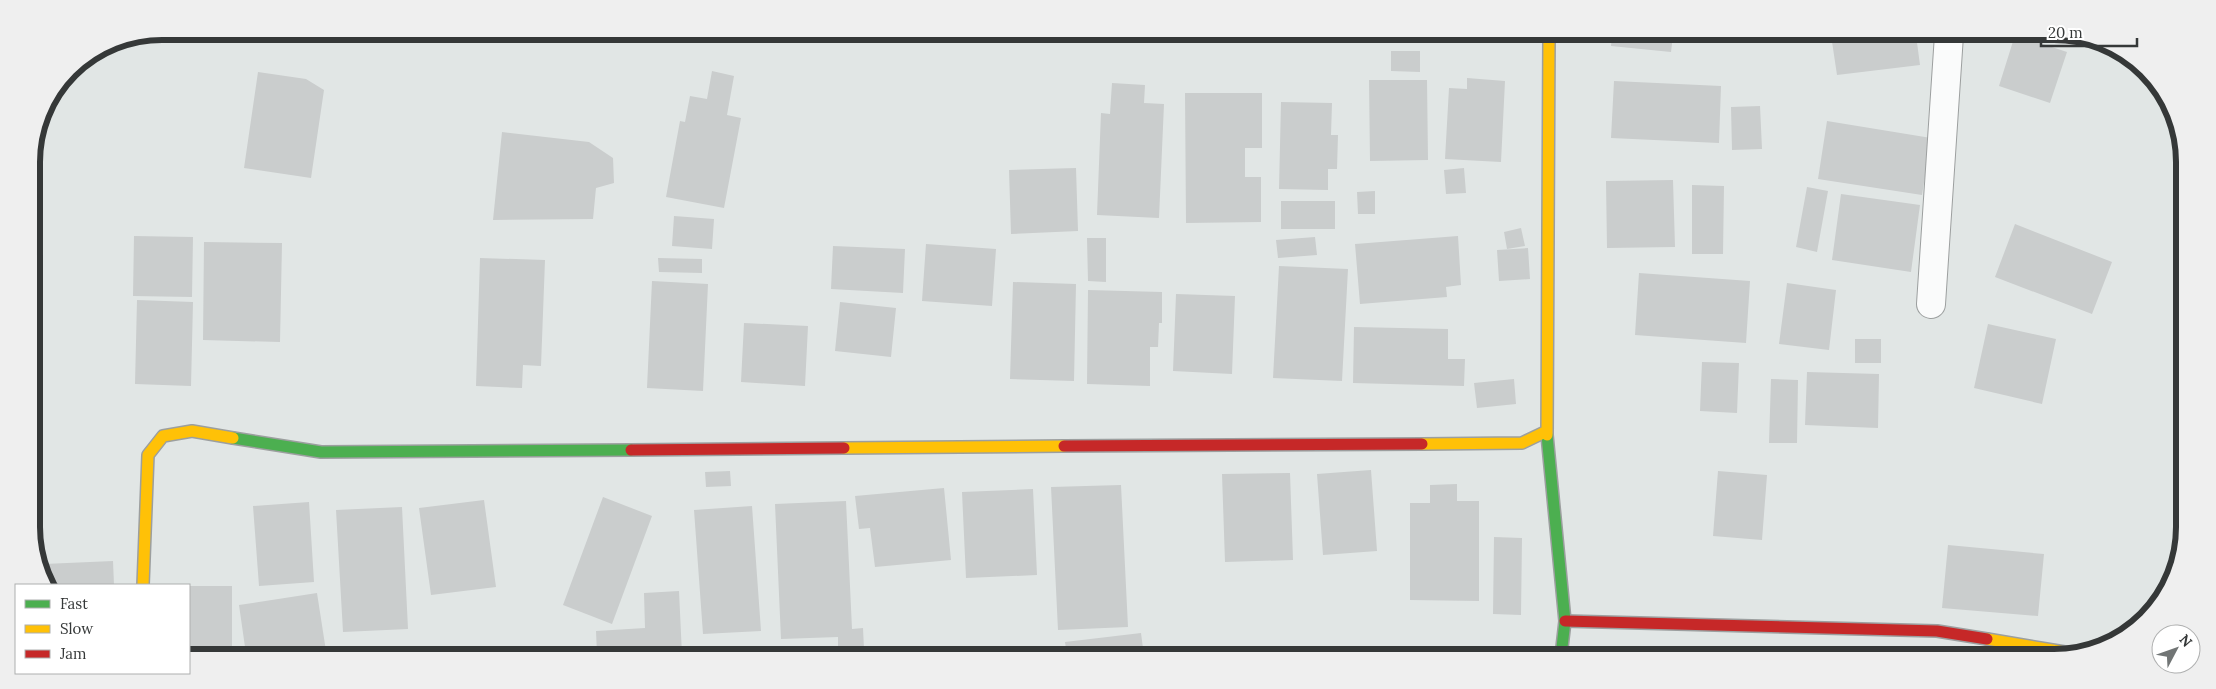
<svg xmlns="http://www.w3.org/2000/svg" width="2216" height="689" viewBox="0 0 2216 689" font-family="Lora,serif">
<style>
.building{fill:#cacdcd}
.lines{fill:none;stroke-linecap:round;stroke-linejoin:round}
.street-casing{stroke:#9c9f9f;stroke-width:30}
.fast-casing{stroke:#9c9f9f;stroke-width:14}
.slow-casing{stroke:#9c9f9f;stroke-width:14}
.jam-casing{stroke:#9c9f9f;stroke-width:14}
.street{stroke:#fafbfb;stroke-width:28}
.fast{stroke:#4caf50;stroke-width:11}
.slow{stroke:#ffc107;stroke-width:11}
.jam{stroke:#c62828;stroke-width:11}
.rim{fill:none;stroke:#353838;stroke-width:6}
</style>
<rect width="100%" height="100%" fill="#e1e6e5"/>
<path class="building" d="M 831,33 L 880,33 L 880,37 L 831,35 Z
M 1612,35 L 1673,35 L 1671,52 L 1611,46 Z
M 1831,35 L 1916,35 L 1920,65 L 1837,75 Z
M 2015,35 L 2067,52 L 2050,103 L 1999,86 Z
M 1391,51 L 1420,51 L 1420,72 L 1391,71 Z
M 712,71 L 734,76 L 727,115 L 741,118 L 724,208 L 666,197 L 680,121 L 685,122 L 690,96 L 707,99 Z
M 258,72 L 306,79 L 324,90 L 311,178 L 244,168 Z
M 1467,78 L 1505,81 L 1501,162 L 1445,159 L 1449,88 L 1467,89 Z
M 1369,80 L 1427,80 L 1428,160 L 1370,161 Z
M 1614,81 L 1721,86 L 1719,143 L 1611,138 Z
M 1112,83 L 1145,85 L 1144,103 L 1164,104 L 1159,218 L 1097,215 L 1101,113 L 1110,114 Z
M 1185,93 L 1262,93 L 1262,148 L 1245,148 L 1245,177 L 1261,177 L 1261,222 L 1186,223 Z
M 1281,102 L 1332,103 L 1331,135 L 1338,135 L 1337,169 L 1328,169 L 1328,190 L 1279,189 Z
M 1760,106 L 1762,149 L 1732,150 L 1731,107 Z
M 1827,121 L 1931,138 L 1922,195 L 1818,179 Z
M 502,132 L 589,142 L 613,158 L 614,183 L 596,188 L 593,219 L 493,220 Z
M 1076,168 L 1078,231 L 1011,234 L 1009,170 Z
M 1464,168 L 1466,193 L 1446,194 L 1444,170 Z
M 1673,180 L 1675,247 L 1607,248 L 1606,181 Z
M 1692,185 L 1724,186 L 1723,254 L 1692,254 Z
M 1807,187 L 1828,191 L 1817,252 L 1796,247 Z
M 1375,191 L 1375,214 L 1358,214 L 1357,192 Z
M 1841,194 L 1920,205 L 1911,272 L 1832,260 Z
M 1281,201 L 1335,201 L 1335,229 L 1281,229 Z
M 674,216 L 714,219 L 712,249 L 672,246 Z
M 2015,224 L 2112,262 L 2092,314 L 1995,277 Z
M 1521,228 L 1525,246 L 1507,249 L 1504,232 Z
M 134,236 L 193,237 L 192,297 L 133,296 Z
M 1458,236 L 1461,285 L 1446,287 L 1447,297 L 1360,304 L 1355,244 Z
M 1315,237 L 1317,255 L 1278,258 L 1276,240 Z
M 1087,238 L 1106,238 L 1106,282 L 1088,281 Z
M 204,242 L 282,243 L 280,342 L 203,340 Z
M 926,244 L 996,249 L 992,306 L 922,301 Z
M 833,246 L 905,249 L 903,293 L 831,289 Z
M 1528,248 L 1530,279 L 1499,281 L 1497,250 Z
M 480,258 L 545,260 L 541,366 L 523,365 L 522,388 L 476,386 Z
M 658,258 L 702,259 L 702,273 L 659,272 Z
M 1279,266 L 1348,269 L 1342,381 L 1273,378 Z
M 1639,273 L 1750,281 L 1746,343 L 1635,335 Z
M 652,281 L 708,284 L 703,391 L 647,388 Z
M 1013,282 L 1076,284 L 1074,381 L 1010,379 Z
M 1787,283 L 1836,290 L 1829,350 L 1779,344 Z
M 1088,290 L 1162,292 L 1162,323 L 1159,323 L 1158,347 L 1150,347 L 1150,386 L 1087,384 Z
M 1176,294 L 1235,296 L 1232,374 L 1173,371 Z
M 137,300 L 193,302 L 191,386 L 135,384 Z
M 840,302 L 896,308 L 891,357 L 835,351 Z
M 744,323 L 808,326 L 805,386 L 741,382 Z
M 1988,324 L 2056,339 L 2042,404 L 1974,388 Z
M 1354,327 L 1448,329 L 1448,359 L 1465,359 L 1464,386 L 1353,383 Z
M 1855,339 L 1881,339 L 1881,363 L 1855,363 Z
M 1702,362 L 1739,363 L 1737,413 L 1700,411 Z
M 1807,372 L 1879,374 L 1878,428 L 1805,425 Z
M 1514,379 L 1516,404 L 1477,408 L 1474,383 Z
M 1771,379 L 1798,380 L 1797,443 L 1769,443 Z
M 1371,470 L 1377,551 L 1323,555 L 1317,474 Z
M 730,471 L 731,486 L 706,487 L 705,472 Z
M 1718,471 L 1767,475 L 1762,540 L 1713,536 Z
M 1290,473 L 1293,560 L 1225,562 L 1222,474 Z
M 1457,484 L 1457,501 L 1479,501 L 1479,601 L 1410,600 L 1410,503 L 1430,503 L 1430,485 Z
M 1121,485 L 1128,627 L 1058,630 L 1051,487 Z
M 944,488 L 951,560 L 875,567 L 870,528 L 859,529 L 855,496 Z
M 1033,489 L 1037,575 L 966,578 L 962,492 Z
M 603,497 L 652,516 L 612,624 L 563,605 Z
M 484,500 L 496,587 L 431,595 L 419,508 Z
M 846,501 L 852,629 L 863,628 L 864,649 L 838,650 L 838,637 L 781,639 L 775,504 Z
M 309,502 L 314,582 L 259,586 L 253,506 Z
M 752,506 L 761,631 L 703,634 L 694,510 Z
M 402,507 L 408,629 L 343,632 L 336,510 Z
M 1494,537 L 1522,538 L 1521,615 L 1493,614 Z
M 1948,545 L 2044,554 L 2038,616 L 1942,608 Z
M 113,561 L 114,585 L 50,585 L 45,575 L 44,564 Z
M 189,586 L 232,586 L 232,649 L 189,649 Z
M 679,591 L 682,655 L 597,654 L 596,631 L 645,628 L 644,593 Z
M 317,593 L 326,651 L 310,654 L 246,654 L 239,605 Z
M 1141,633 L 1144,656 L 1067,655 L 1065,642 Z"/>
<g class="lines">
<g class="street-casing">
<path id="street" d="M 1931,304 L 1949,35"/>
</g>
<g class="fast-casing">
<path id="fast" d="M 1547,435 L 1565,621 L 1561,656
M 233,438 L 321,452 L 631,450"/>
</g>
<g class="slow-casing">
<path id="slow" d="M 1547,435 L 1549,34
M 1422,444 L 1522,443 L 1547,431
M 844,448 L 1064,446
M 143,585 L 148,455 L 163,436 L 192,431 L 233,438
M 1987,639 L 2077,654"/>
</g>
<g class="jam-casing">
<path id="jam" d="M 1064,446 L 1422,444
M 631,450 L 844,448
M 1565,621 L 1937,631 L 1987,639"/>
</g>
<use href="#street" class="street"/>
<use href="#fast" class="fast"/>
<use href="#slow" class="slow"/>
<use href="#jam" class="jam"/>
</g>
<path d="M0 0H2216V689H0ZM162 40H2054A122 122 0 0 1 2176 162V527A122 122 0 0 1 2054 649H162A122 122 0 0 1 40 527V162A122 122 0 0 1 162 40Z" fill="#efefef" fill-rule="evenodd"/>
<path class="rim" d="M162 40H2054A122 122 0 0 1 2176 162V527A122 122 0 0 1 2054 649H162A122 122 0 0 1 40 527V162A122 122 0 0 1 162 40Z"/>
<rect x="15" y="584" width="175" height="90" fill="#ffffff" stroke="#aeafaf"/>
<rect x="25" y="600" width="25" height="8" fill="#4caf50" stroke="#aeafaf"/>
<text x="60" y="609" font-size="15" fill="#353838">Fast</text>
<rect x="25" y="625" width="25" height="8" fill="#ffc107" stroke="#aeafaf"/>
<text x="60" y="634" font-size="15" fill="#353838">Slow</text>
<rect x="25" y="650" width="25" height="8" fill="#c62828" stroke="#aeafaf"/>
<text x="60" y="659" font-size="15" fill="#353838">Jam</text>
<g transform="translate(2176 649) rotate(49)"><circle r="24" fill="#ffffff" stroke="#aeafaf"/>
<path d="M0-4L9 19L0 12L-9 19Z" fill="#717575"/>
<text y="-8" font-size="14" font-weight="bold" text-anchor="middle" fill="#353838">N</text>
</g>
<path d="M2041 38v8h96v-8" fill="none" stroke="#353838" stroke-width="2.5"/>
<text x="2048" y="38" font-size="15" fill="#353838" stroke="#ffffff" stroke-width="4" paint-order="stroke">20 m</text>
</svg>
